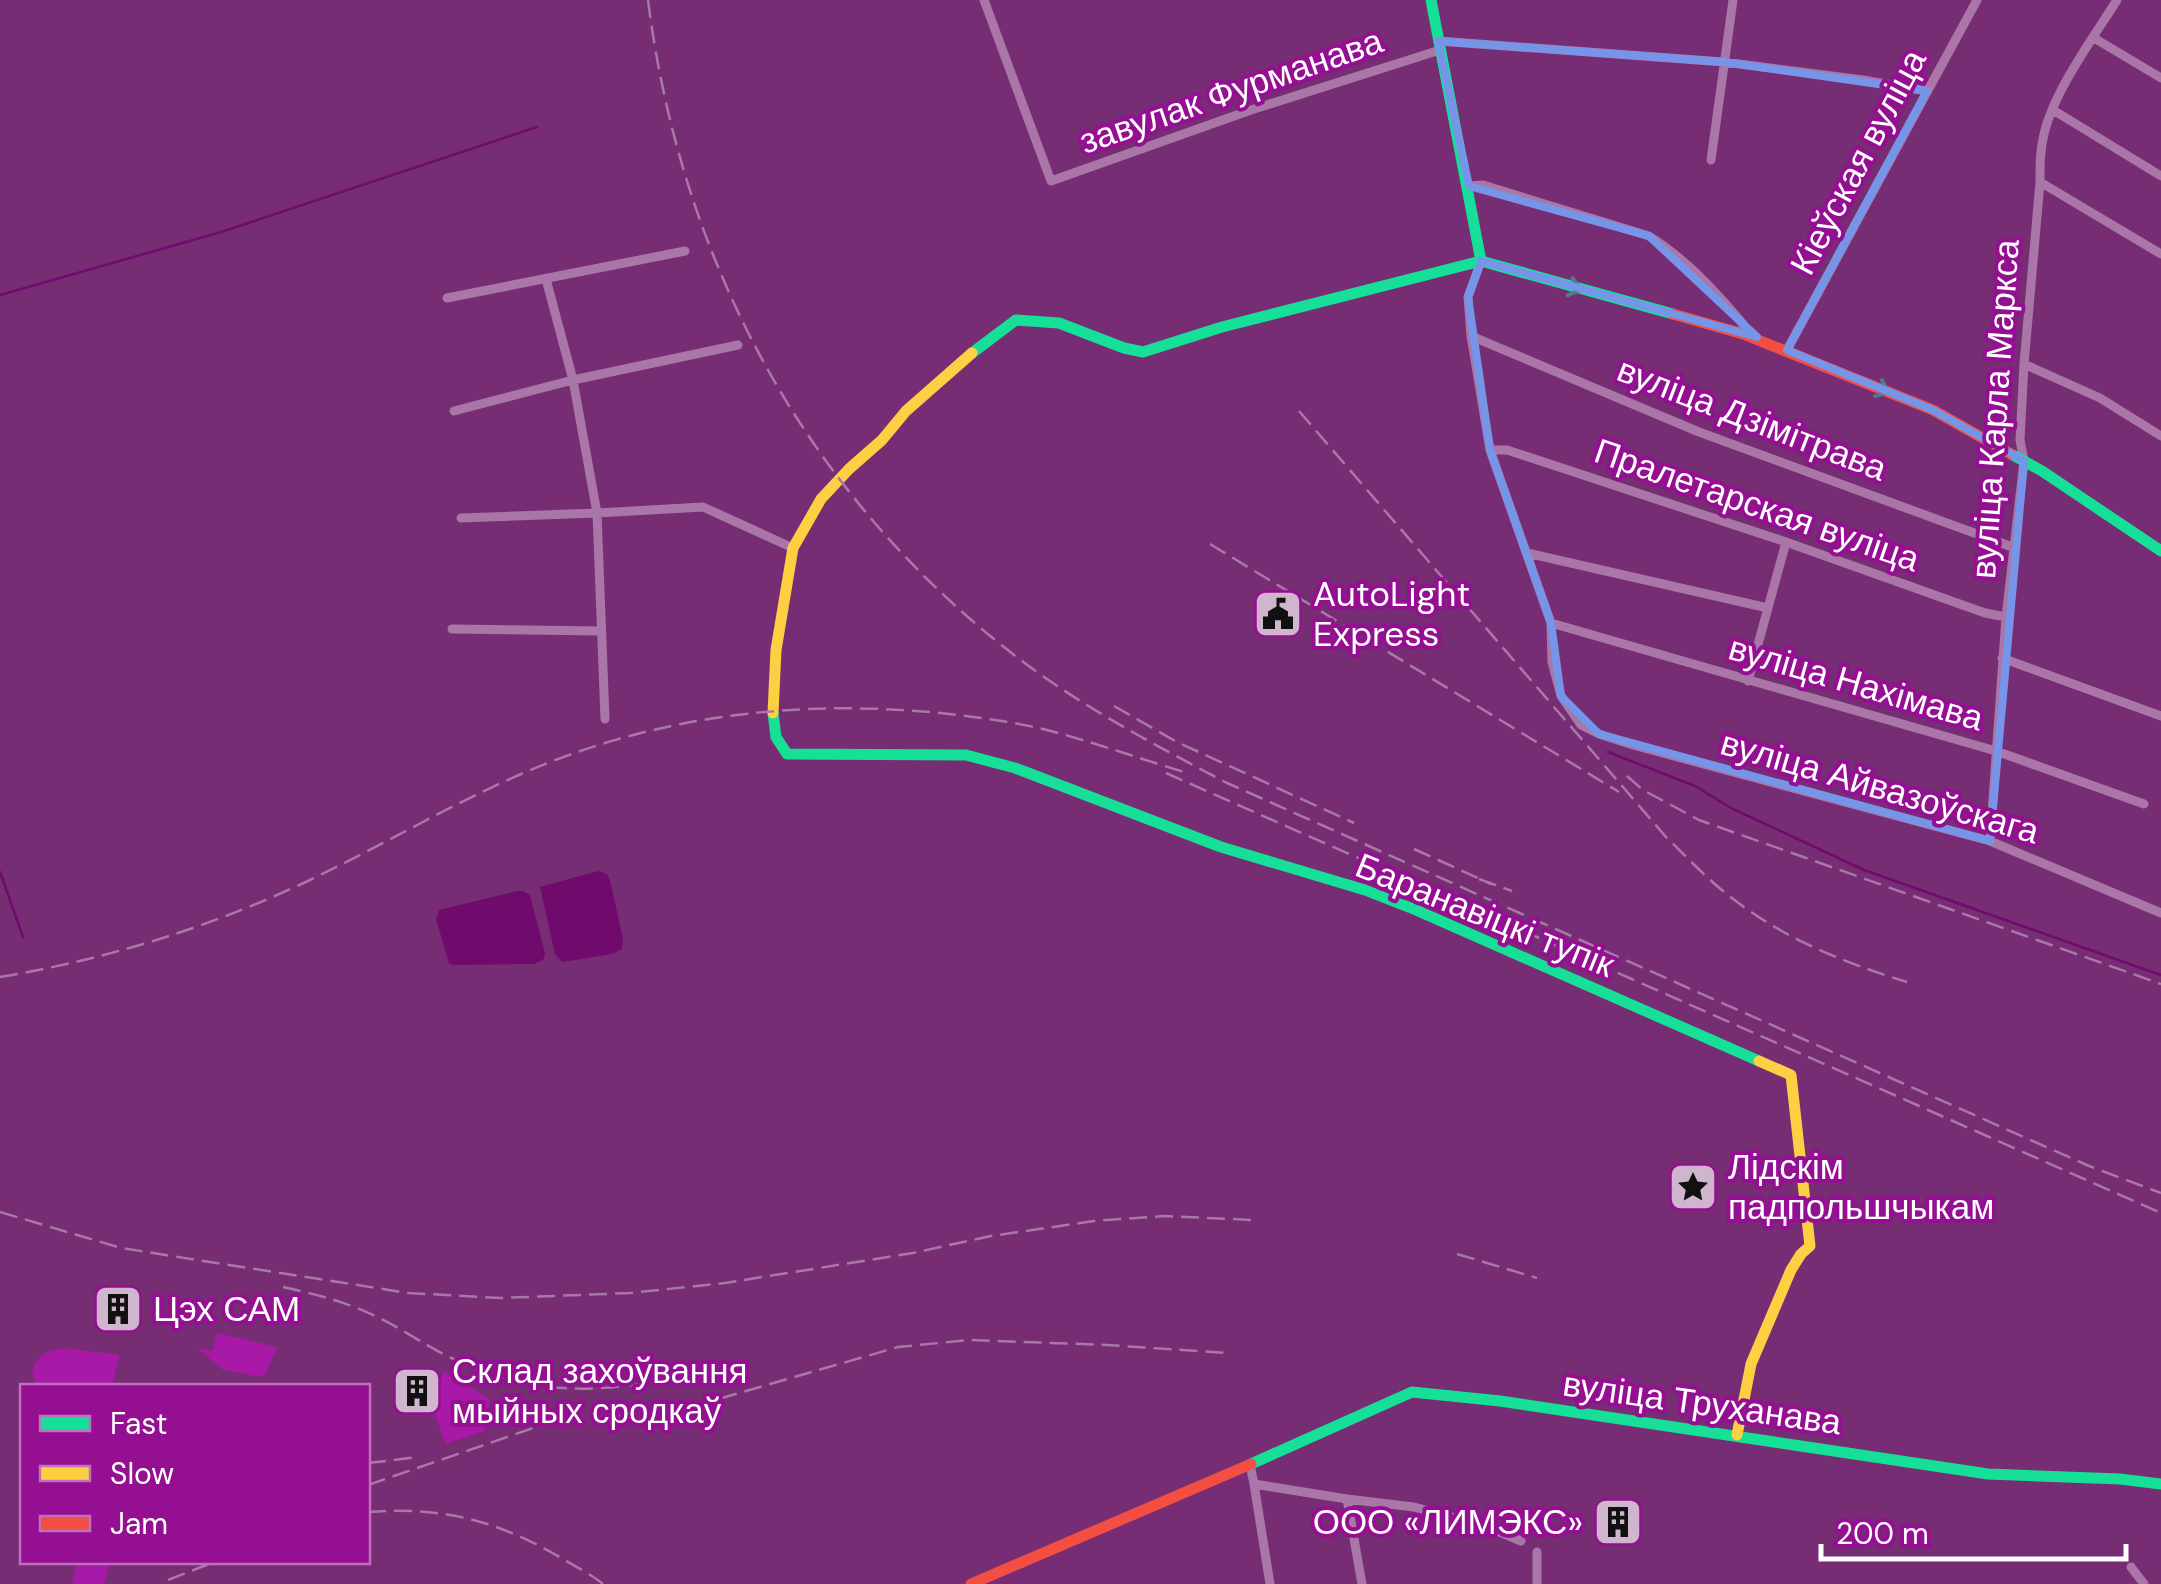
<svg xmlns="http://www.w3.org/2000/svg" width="2161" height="1584" viewBox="0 0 2161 1584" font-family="'DM Sans',sans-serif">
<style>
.green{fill:#a719a6}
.water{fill:#700b6d}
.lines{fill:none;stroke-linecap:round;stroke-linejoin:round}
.stream{stroke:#700b6d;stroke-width:2.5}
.street{stroke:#a976a7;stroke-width:9}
.fast{stroke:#16e098;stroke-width:11}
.slow{stroke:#ffcf43;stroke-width:11}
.jam{stroke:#f24e42;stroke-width:11}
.rail{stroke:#a978a7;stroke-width:2.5;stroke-dasharray:18 8;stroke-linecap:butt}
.oneway{stroke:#557894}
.marked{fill:none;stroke:#7795e8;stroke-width:8;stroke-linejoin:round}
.labels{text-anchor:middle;stroke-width:8;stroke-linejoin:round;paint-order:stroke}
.street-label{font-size:35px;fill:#fff;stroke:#940f91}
.poi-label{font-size:35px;fill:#fff;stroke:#940f91;text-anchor:start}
</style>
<rect width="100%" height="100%" fill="#762d74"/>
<path class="green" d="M 217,1333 L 277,1347 L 265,1375 L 260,1377 L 223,1370 L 197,1348 L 213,1351 Z
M 65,1348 L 120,1355 L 112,1386 L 36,1386 L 32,1370 C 39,1354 47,1350 65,1348 Z
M 443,1371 L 490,1399 L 485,1431 L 446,1444 L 434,1412 Z
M 77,1562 L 110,1562 L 104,1584 L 72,1584 Z"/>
<path class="water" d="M 598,871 L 607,874 L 610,880 L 623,939 L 622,949 L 612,954 L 562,962 L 555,954 L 540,887 Z
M 517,891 L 523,891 L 530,895 L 545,954 L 543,960 L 534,964 L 453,965 L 449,963 L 436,919 L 439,910 Z"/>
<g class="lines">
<path class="stream" d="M 0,295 L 221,232 L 537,127
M 1608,752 L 1695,786 L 1731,808 L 1864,870 L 2161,975
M 0,872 L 23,937"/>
<path class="street" d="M 984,0 L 1051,181 L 1251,110 L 1440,50
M 2094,38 L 2161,78
M 1438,41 L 1724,62 L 1863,80 L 1927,91
M 2053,110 L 2161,176
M 1711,160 L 1733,0
M 2040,182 L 2161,254
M 1469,186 L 1483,185 L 1649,236 C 1685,258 1716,292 1743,324 L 1743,334
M 1481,261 L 1468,297 L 1471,336 L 1490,450 L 1551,623 L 1552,662 L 1561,696 L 1581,725 L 1599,734 L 1633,745 L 1990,841 L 2161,913
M 546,279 L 573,380 L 597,513 L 605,719
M 447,298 L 685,251
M 1471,336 L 1699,432 L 2015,548
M 1787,350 L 1977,0
M 2024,364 L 2100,398 L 2161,436
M 454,411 L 573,380 L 738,345
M 1490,450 L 1507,450 L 1786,542 L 1985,613 L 2006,617
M 461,518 L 597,513 L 703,507 L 793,548
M 1527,553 L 1768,608
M 1551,623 L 1996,751 L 2144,804
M 452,629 L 600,631
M 2002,658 L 2161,716
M 1748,681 L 1786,542
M 1990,841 L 2006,617 L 2024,461 L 2020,440 L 2024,364 L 2040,182 C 2040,165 2040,150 2044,134 C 2054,91 2093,38 2117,0
M 1250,1465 L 1254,1484 L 1347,1499 L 1414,1507 L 1483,1525 L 1521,1541
M 1254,1484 L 1270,1584
M 1347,1499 L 1362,1584
M 1537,1552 L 1537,1584
M 2131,1567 L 2144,1584"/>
<path class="fast" d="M 1431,0 L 1481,261
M 972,353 L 1016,320 L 1059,323 L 1124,348 L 1143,352 L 1222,327 L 1481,261 L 1673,314
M 2011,454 L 2042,471 L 2161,551
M 773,713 L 776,737 L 787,754 L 966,755 L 1015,768 L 1221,847 L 1365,890 L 1416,910 L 1759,1061
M 1251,1464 L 1412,1392 L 1500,1401 L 1988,1474 L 2120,1479 L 2161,1484"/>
<path class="slow" d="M 773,713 L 776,650 L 793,548 L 821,499 L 849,469 L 882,440 L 906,411 L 972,353
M 1737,1435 L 1751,1364 L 1791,1270 L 1801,1254 L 1810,1246 L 1791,1075 L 1759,1061"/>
<path class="jam" d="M 1673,314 L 1743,334 L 1933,410 L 2011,454
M 971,1584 L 1251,1464"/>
<path class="rail" d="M 648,0 C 681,262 807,497 1018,658 C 1084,708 1155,745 1227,783 L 2089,1166 L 2161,1193
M 1299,411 L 1666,837 C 1686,856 1706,878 1728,895 C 1782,938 1842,962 1907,982
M 1210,544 L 1619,792
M 1114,706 L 1177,742 L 1354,823
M 1166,773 L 2161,1213
M 1627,776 L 1643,790 L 1699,820 L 2161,984
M 1414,849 L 1491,884
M 1479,879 L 1512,891
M 0,977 C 108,959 211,927 310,880 C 396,839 479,787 569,755 C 691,711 821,700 949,714 C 982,718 1015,722 1047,730 C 1093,742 1138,758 1184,772
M 0,1212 L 121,1248 L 408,1293 L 501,1298 L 630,1293 L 725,1283 L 913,1253 L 991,1236 L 1094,1221 L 1164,1216 L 1253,1220
M 1457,1254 L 1537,1278
M 283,1287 C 315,1294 347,1302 377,1317 C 405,1330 430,1349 458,1361 C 568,1409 639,1385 750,1360
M 368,1463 L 419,1457
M 368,1485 L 539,1426 L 581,1418 L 655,1414 L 691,1407 L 898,1347 L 970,1340 L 1107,1345 L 1226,1353
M 368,1512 C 442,1506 499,1521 563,1559 C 576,1567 591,1574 603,1584
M 168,1580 L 214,1562"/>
</g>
<defs><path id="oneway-chevron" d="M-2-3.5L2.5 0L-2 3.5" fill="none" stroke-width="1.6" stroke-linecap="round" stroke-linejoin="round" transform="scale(2.5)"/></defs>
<g class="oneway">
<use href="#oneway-chevron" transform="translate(1575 288) rotate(15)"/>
<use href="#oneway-chevron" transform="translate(1883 390) rotate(23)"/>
</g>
<path class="marked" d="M 1438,41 L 1724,62 L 1927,91 L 1787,350 L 1933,410 L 2024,461 L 1990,841 L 1599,734 L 1561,696 L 1551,623 L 1490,450 L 1468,297 L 1481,261 L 1757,337 L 1649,236 L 1469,186 Z"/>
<defs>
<g id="civic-square" transform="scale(2.5)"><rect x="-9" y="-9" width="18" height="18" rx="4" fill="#cfb6ce" stroke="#940f91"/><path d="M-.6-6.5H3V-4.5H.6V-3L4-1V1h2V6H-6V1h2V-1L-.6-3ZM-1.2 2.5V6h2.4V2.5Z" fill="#111"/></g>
<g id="sight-square" transform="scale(2.5)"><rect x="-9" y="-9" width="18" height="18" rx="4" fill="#cfb6ce" stroke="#940f91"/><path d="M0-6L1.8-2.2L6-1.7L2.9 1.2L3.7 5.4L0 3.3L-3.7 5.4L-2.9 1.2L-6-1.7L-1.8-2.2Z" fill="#111"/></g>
<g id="building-square" transform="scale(2.5)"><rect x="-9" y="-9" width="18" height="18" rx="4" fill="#cfb6ce" stroke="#940f91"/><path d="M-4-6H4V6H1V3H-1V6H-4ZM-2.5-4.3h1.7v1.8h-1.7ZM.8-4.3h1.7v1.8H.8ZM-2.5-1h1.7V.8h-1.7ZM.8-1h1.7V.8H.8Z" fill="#111"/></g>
</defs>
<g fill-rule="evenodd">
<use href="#civic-square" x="1278" y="614"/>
<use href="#sight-square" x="1693" y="1187"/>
<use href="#building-square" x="118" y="1309"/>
<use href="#building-square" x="417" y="1391"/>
<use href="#building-square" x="1618" y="1522"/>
</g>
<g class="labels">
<g class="street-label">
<text transform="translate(1231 91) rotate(-19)" y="12">завулак Фурманава</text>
<text transform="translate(1858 162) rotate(-62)" y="12">Кіеўская вуліца</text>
<text transform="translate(1995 409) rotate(-86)" y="12">вуліца Карла Маркса</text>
<text transform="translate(1752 419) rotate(21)" y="12">вуліца Дзімітрава</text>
<text transform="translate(1757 505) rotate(19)" y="12">Пралетарская вуліца</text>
<text transform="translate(1856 683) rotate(16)" y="12">вуліца Нахімава</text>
<text transform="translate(1880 787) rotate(16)" y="12">вуліца Айвазоўскага</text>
<text transform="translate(1485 915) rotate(22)" y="12">Баранавіцкі тупік</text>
<text transform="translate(1702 1403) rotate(8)" y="12">вуліца Труханава</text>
</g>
<g class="poi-label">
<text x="1313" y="606">AutoLight<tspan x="1313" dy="40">Express</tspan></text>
<text x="1728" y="1179">Лідскім<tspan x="1728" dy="40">падпольшчыкам</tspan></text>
<text x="153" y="1321">Цэх САМ</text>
<text x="452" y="1383">Склад захоўвання<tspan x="452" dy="40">мыйных сродкаў</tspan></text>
<text x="1583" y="1534" text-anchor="end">ООО «ЛИМЭКС»</text>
</g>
</g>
<rect x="20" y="1384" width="350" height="180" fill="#940f91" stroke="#bf6fbd" stroke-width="2.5"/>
<rect x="40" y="1416" width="50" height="15" fill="#16e098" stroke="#bf6fbd" stroke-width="2.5"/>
<text x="110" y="1434" font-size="30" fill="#ffffff">Fast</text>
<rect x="40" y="1466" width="50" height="15" fill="#ffcf43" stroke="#bf6fbd" stroke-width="2.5"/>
<text x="110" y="1484" font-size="30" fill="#ffffff">Slow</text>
<rect x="40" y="1516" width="50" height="15" fill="#f24e42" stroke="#bf6fbd" stroke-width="2.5"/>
<text x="110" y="1534" font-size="30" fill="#ffffff">Jam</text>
<path d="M1821 1544v15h305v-15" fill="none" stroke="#ffffff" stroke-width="5"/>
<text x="1836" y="1544" font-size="30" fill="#ffffff" stroke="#940f91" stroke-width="8" paint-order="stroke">200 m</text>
</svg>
